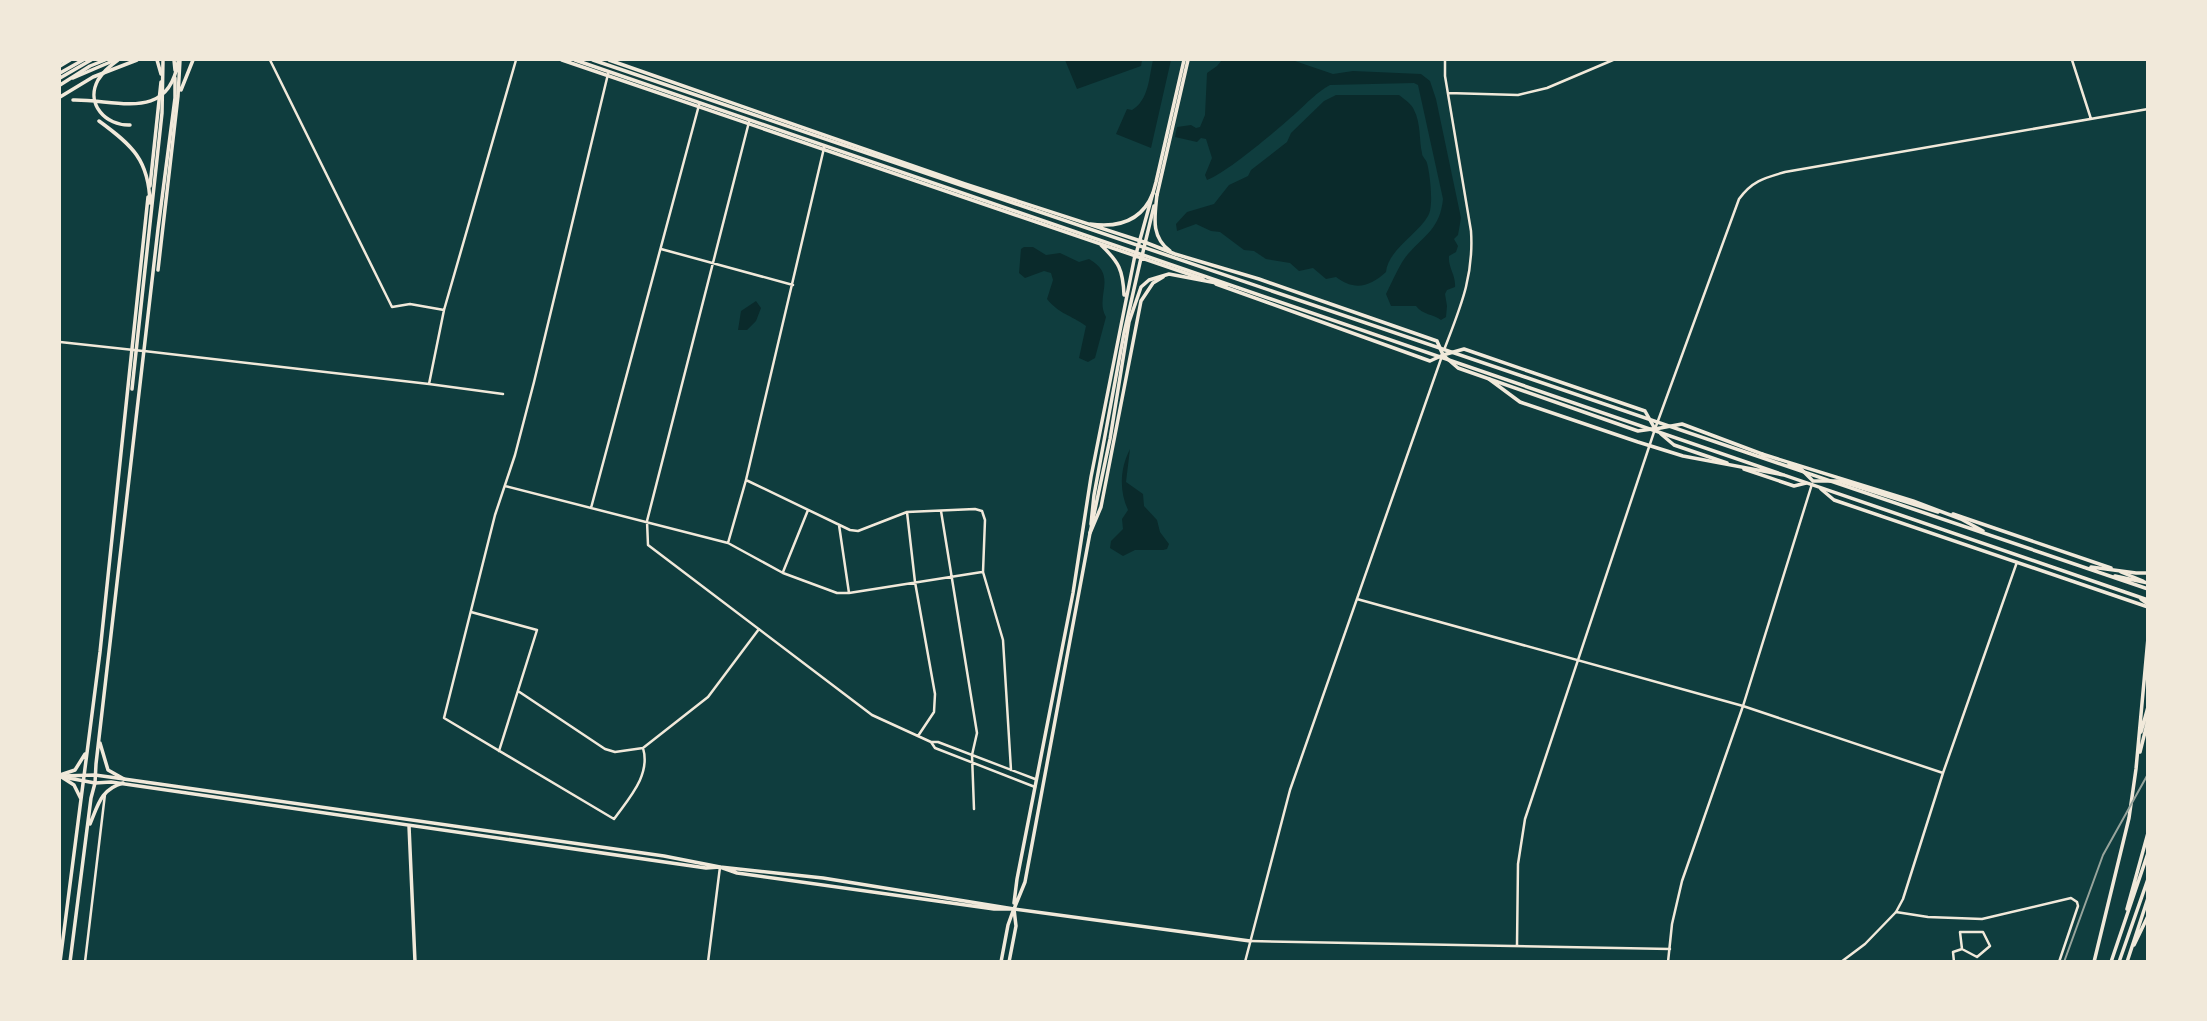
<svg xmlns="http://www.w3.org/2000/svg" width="2207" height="1021" viewBox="0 0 2207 1021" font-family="Literata,serif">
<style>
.water{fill:#0a2a2b}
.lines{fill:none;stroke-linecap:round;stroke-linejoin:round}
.minor{stroke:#f1e9da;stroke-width:2.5}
.tertiary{stroke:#f1e9da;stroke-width:2.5}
.secondary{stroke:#f1e9da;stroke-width:3.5}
.primary{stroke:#f1e9da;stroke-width:3.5}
.trunk{stroke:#f1e9da;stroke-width:3.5}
.tram{stroke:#97a49c;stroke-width:2}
</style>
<rect width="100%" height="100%" fill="#0f3d3e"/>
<path class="water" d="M 1065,60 L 1142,60 L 1141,66 L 1077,89 Z
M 1153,60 L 1171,60 L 1151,148 L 1116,134 L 1127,109 L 1132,110 C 1149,100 1149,77 1153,60 Z
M 1222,60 L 1292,60 L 1333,74 L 1353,71 L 1421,74 L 1430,81 L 1436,99 L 1461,218 L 1458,235 L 1454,239 L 1458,246 L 1456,252 L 1449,256 C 1448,268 1456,275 1455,287 L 1447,290 L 1445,294 L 1447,306 L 1446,317 L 1441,320 C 1433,314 1423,315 1416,306 L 1391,306 L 1386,294 C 1392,282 1400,263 1408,254 C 1426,234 1440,228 1443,199 L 1418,85 L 1414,83 L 1330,85 C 1317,92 1307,103 1296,113 C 1277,130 1228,172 1207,180 L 1205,175 L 1212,158 L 1206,139 L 1201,138 L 1197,142 L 1175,137 L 1177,127 L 1191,125 L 1196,128 L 1200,127 L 1205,115 L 1207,73 L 1217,66 Z
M 1336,95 L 1399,95 C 1404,99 1412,104 1414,110 C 1421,123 1419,140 1422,153 C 1422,157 1426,159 1427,163 C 1430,173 1434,208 1428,216 C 1417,235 1388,250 1386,272 C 1370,287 1354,291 1336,277 L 1326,279 L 1313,268 L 1299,271 L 1290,263 L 1266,259 L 1254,251 L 1244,250 L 1220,232 L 1211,231 L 1196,224 L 1177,231 L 1176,224 L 1187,212 L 1214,204 L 1229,185 L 1248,176 L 1251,170 L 1287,142 L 1291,133 L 1324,101 Z
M 1024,247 L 1033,247 L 1046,255 L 1060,253 L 1079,262 L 1089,259 C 1119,276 1094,296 1106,317 L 1095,358 L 1088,362 L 1079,358 L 1086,326 C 1071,315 1059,314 1047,299 L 1053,280 L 1051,273 L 1044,271 L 1025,278 L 1019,273 L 1021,249 Z
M 756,301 L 761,308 L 756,321 L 747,330 L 738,330 L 741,311 Z
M 1130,449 L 1126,482 L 1143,494 L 1144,506 L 1157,520 L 1160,532 L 1169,544 L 1167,549 L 1163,550 L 1135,550 L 1123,556 L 1110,548 L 1111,541 L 1123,529 L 1122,519 L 1128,510 C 1119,491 1120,468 1130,449 Z"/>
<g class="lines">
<path class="minor" d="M 270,60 L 392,307 L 410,304 L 444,310
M 2072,60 L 2091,119
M 608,74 L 534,382 L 515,455 L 495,515 L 444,718 L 614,819 C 629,798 651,775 643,748
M 749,122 L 647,521 L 648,545 L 872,715 L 931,742 L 938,742 L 1035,779
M 661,249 L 793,285
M 144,351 L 429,384 L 503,394
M 429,384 L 444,310 L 516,60
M 746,480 L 850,530 L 858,531 L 907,512 L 975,509 L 982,511 L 985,520 L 983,572 L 1003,640 L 1011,770
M 505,486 L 728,543 L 783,573 L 837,593 L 849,593 L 982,572
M 591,508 L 699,105
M 941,511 L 977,733 L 972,755 L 974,809
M 907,512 L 915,582 L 935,694 L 934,712 L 918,736
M 839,525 L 849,593
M 728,543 L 746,480 L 824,148
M 783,572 L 808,510
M 471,612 L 537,630 L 499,751
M 518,691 L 605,749 L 615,752 L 643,748 L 708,697 L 759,629
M 931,742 L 935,748 L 1035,787
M 1250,941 L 1670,949
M 1517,945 L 1518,864 L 1525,819 L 1655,429 L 1739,199 C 1752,181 1764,178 1785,172 L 2148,109
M 1841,962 L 1865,944 L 1896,912 L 1928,917 L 1982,919 L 2071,898 L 2077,902 L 2078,906 L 2059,962
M 1954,962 L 1953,952 L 1962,949 L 1977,957 L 1990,946 L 1983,932 L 1960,932 L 1962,949"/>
<path class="tertiary" d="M 1448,93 L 1518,95 L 1547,88 L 1613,60
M 60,342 L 143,351
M 1444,350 C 1460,308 1474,277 1471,231 L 1445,76 L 1445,60
M 1357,599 L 1743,706 L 1943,773
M 1896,912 L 1903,899 L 1943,773 L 2017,562
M 85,962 L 105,794
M 708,962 L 720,867
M 1245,962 L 1290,790 L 1442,356
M 1668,962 L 1672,924 L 1682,881 L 1743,706 L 1812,484"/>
<path class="secondary" d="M 1157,195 L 1188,60
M 1136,254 L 1156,182 L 1184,60
M 1142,256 L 1154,206
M 62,776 L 95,775 L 124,779 L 664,856 L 720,867 L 706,868 L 111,782 L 95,783 L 63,777
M 409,826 L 415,962
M 720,867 L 823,878 L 1014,909 L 994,909 L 737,873 Z
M 1014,909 L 1250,941"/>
<path class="primary" d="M 157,60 L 161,74
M 174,60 L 175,70
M 562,60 L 1203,279
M 609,60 L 965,184 L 1147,243 L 1175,254 L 1259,279 L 1437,341 L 1443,355 L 1458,368 L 1638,431 L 1652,429
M 60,62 L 65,60
M 60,73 L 83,60
M 73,78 L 115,60
M 60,97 L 93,77 L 137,60
M 150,186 L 161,82
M 1157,194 C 1155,216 1150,236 1170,251
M 1090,224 C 1118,228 1142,221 1153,193
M 1101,245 C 1119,262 1123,270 1124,295
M 1216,284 L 1430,361 L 1443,355 L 1464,349 L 1645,411 L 1655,429 L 1682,424 L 1762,454
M 1661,434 L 1674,445 L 1727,463
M 1789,464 L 1800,468 L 1813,481 L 1840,481 L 1938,512
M 1744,469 L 1794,486 L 1806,483
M 1821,489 L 1834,500 L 2148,607
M 1953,514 L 2111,568
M 1091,524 L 1094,495 L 1124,333 L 1141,258
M 2121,572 L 2143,581
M 100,743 L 108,770 L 124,779
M 60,775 L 75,770 L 85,754
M 60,776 L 74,785 L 81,799
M 90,824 C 98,805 101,789 123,783
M 1014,903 L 1017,879 L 1073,593 L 1091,477 L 1135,255
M 60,962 L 100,652 L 148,197
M 70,962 L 91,798 L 95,783 L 96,764 L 158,229 L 175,98 L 175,78
M 1001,962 L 1008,925 L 1013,911
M 1009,962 L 1016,926 L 1014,909 L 1025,882 L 1090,533 L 1101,507 L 1141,301 L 1153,283 L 1163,277"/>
<path class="trunk" d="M 118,60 C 111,65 103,72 98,80 C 85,104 106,126 130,125
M 575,60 L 2148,600
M 593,60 L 2148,589
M 60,66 L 70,60
M 60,78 L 91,60
M 60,85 L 90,66 L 105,60
M 181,90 L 193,60
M 73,100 C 116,99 168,123 178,62
M 99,121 C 132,145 149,160 150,203
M 158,270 L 178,96 L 180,60
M 1489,379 L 1520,402 L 1638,442 L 1683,456 L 1784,475
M 132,389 L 162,113 L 163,60
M 1762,454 L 1913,501 L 1961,519 L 1983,531
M 1090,533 L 1110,439 L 1129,322 L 1141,287 L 1149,280 L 1169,274 L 1227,285
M 2091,567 L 2136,573 L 2148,573
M 2115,576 L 2148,583
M 2141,599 L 2148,604
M 2141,732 L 2148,707
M 2140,752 L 2148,720
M 2127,909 L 2148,833
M 2134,945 L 2148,916
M 2094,962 L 2129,818 L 2136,769 L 2148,638
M 2111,962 L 2148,853
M 2119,962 L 2148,879
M 2127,962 L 2148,898"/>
<path class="tram" d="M 2064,962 L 2103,855 L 2148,774"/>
</g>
<rect width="2207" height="1021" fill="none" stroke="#f1e9da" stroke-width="122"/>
</svg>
